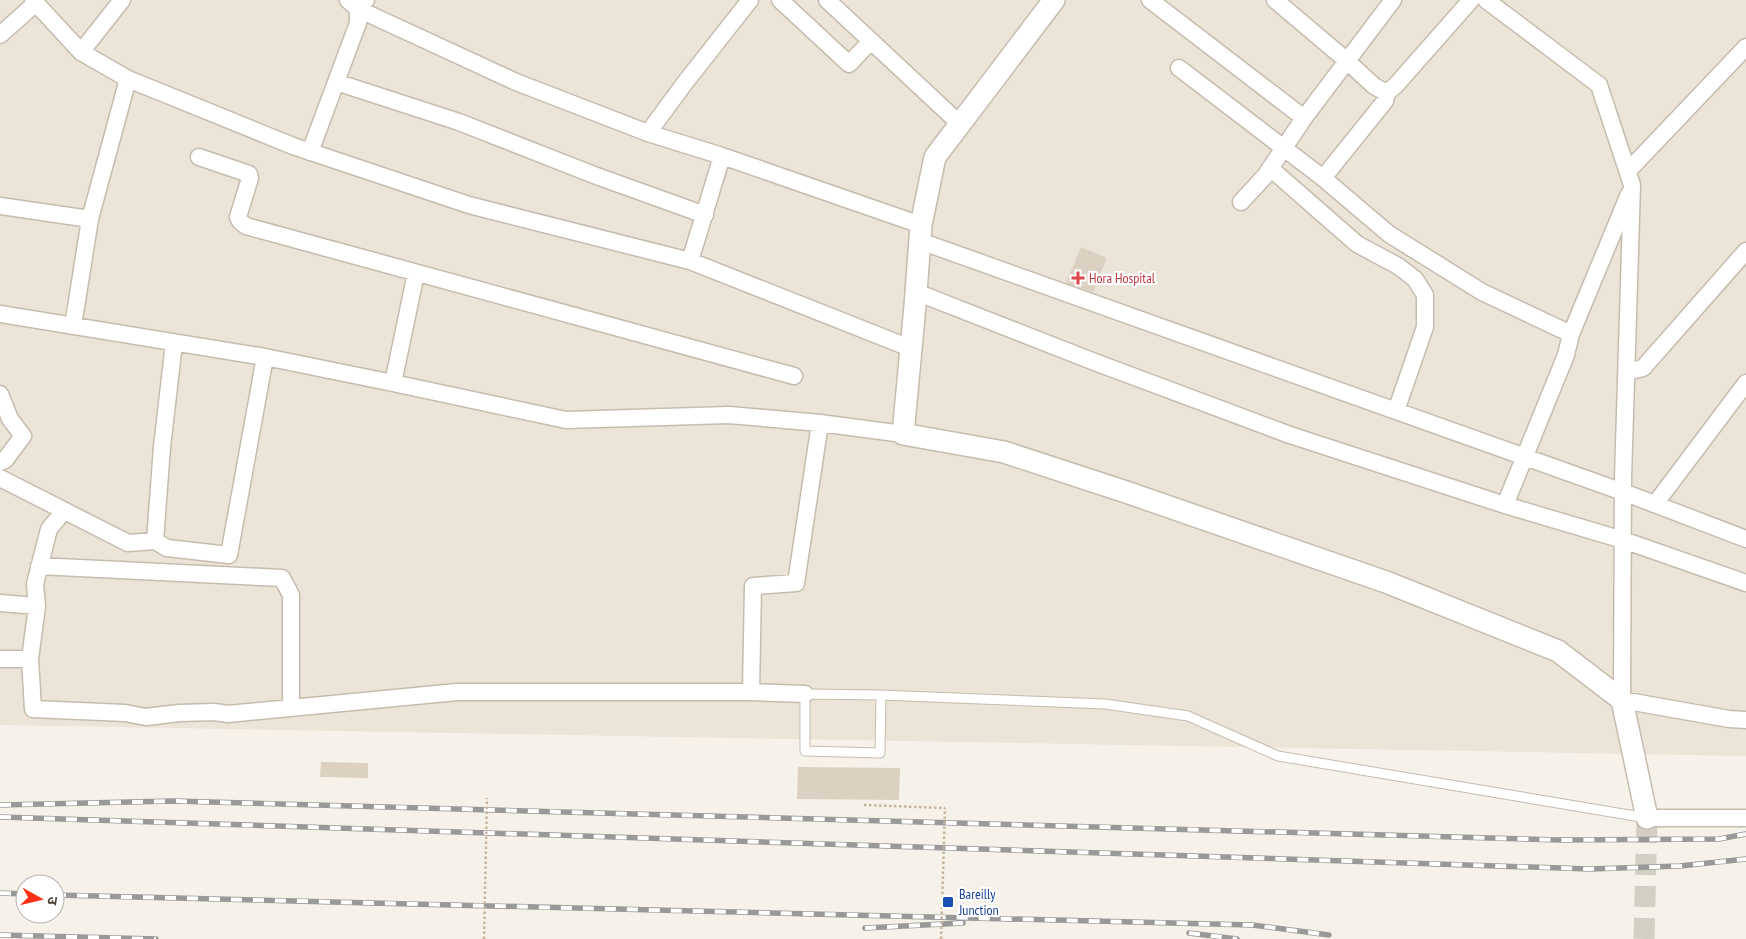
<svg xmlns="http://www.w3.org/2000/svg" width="1746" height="939" viewBox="0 0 1746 939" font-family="'PT Sans Narrow','Noto Sans Devanagari',sans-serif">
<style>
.residential{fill:#ebe4d7}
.building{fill:#dcd0c0}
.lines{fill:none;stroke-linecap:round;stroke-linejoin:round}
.tertiary-tunnel{stroke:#d4cfc5;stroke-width:21;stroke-dasharray:21 11;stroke-linecap:butt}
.service-casing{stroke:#c6bcae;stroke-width:11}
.minor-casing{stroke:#c6bcae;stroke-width:19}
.tertiary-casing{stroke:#c6bcae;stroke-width:24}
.path{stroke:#c6b59a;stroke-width:2.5;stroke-dasharray:2.5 2.5;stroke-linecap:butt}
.service{stroke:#fff;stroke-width:9}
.minor{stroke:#fff;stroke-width:16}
.tertiary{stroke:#fff;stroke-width:21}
.rail-casing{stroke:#999;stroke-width:5.5}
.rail{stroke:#fff;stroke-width:4;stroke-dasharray:11;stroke-linecap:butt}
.path-bridge{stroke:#c6b59a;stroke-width:2.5;stroke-dasharray:2.5 2.5;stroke-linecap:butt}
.health-dot{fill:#e0444e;stroke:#fff;stroke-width:2}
.transit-dot{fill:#1a4fb4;stroke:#fff;stroke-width:2}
.labels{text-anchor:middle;stroke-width:4.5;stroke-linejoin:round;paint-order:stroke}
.health-label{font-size:14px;fill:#be3a42;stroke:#fff;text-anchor:start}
.transit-label{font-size:14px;fill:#164399;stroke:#fff;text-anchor:start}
</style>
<rect width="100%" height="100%" fill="#f6f2e9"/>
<path class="residential" d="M 0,0 L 1746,0 L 1746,756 L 0,725 Z"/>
<path class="building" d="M 1081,247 L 1107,258 L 1093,292 L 1066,283 Z
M 321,762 L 368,763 L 368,778 L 320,777 Z
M 798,767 L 900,768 L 899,800 L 797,799 Z"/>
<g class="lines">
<path class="tertiary-tunnel" d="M 1644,939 L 1647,818"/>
<g class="service-casing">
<path id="service" d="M 805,694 L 881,695 L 880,753 L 805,751 Z
M 881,695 L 1105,704 L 1188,716 L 1278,756 L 1647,818"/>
</g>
<g class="minor-casing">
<path id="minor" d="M 33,0 L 81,52 L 128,79 L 293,146 L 469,205 L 690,261 L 910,348
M 348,0 L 358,9 L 516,82 L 648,133 L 722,156 L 921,225
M 780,0 L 849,64 L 871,41
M 827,0 L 960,124
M 1150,0 L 1304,118
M 1275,0 L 1346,60 L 1374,86 L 1387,93
M 1486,0 L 1599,85 L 1632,185 L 1623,478 L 1622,700 L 1729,719 L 1746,720
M 0,35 L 36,3
M 81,52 L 122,0
M 1179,68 L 1323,178 L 1389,234 L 1482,292 L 1571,334 L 1566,355 L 1505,505
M 336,82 L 459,122 L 594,175 L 705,215
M 648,133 L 684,84 L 750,0
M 310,152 L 358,23 L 358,9 L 366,0
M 199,157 L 249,174 L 250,178 L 238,217 L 240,221 L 246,226 L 794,376
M 1270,168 L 1357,244 L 1398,266 L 1415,279 L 1425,295 L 1425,327 L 1396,411
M 1628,171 L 1746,47
M 1323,178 L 1385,101 L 1387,93 L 1396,85 L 1471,0
M 1241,202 L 1265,176 L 1304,118 L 1393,0
M 0,206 L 90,219
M 920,241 L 1623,492 L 1746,539
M 690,261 L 722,156
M 916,292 L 1092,361 L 1290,435 L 1505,505 L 1623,540 L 1746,583
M 0,314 L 265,357 L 393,383 L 566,420 L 729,415 L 820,423 L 903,434
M 73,326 L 90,219 L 128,79
M 1571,334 L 1629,194
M 1627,372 L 1643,368 L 1746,251
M 393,383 L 416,273
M 0,394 L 10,419 L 23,436 L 5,460 L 0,462
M 0,478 L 128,543 L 155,541 L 167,548 L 229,555 L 265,357
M 1655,504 L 1746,383
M 155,541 L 162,447 L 174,343
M 39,566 L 282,578 L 291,595 L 291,708
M 0,603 L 37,606 L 30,659 L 33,709 L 125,713 L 146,717 L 179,713 L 214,712 L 228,714 L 457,692 L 751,692
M 37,606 L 35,584 L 49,529 L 64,511
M 0,659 L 30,659
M 805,694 L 751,692 L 753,586 L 796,583 L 820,423
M 1647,818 L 1746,818"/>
</g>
<g class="tertiary-casing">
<path id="tertiary" d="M 1054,0 L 935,157 L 921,225 L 915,306 L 903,434 L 1004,452 L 1126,492 L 1386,582 L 1558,651 L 1622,700 L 1647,818"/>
</g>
<path class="path" d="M 864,805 L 945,808"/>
<use href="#service" class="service"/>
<use href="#minor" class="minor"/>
<use href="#tertiary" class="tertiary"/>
<g class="rail-casing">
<path id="rail" d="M 0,805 L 173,801 L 1560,840 L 1719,839 L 1746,834
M 0,817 L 1590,869 L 1680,866 L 1746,859
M 0,893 L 25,894
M 55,895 L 1252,925 L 1329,935
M 865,928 L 963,923
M 1189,933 L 1237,939
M 0,935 L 156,939"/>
</g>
<use href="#rail" class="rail"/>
<path class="path-bridge" d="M 484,939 L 487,798
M 941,939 L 945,808"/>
</g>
<path class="health-dot" d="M1075.5 270.5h5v5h5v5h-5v5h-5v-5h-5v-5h5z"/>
<rect class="transit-dot" x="942" y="896" width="12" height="12" rx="2.5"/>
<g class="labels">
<g class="health-label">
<text x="1089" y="283">Hora Hospital</text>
</g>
<g class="transit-label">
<text x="959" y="899">Bareilly<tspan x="959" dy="16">Junction</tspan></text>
</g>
</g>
<g transform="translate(40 899) rotate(98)"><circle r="24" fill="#ffffff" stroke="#b7b3af"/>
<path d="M0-4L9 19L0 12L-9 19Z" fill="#ff3017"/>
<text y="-8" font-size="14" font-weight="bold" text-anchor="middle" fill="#4b4237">उ</text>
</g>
</svg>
